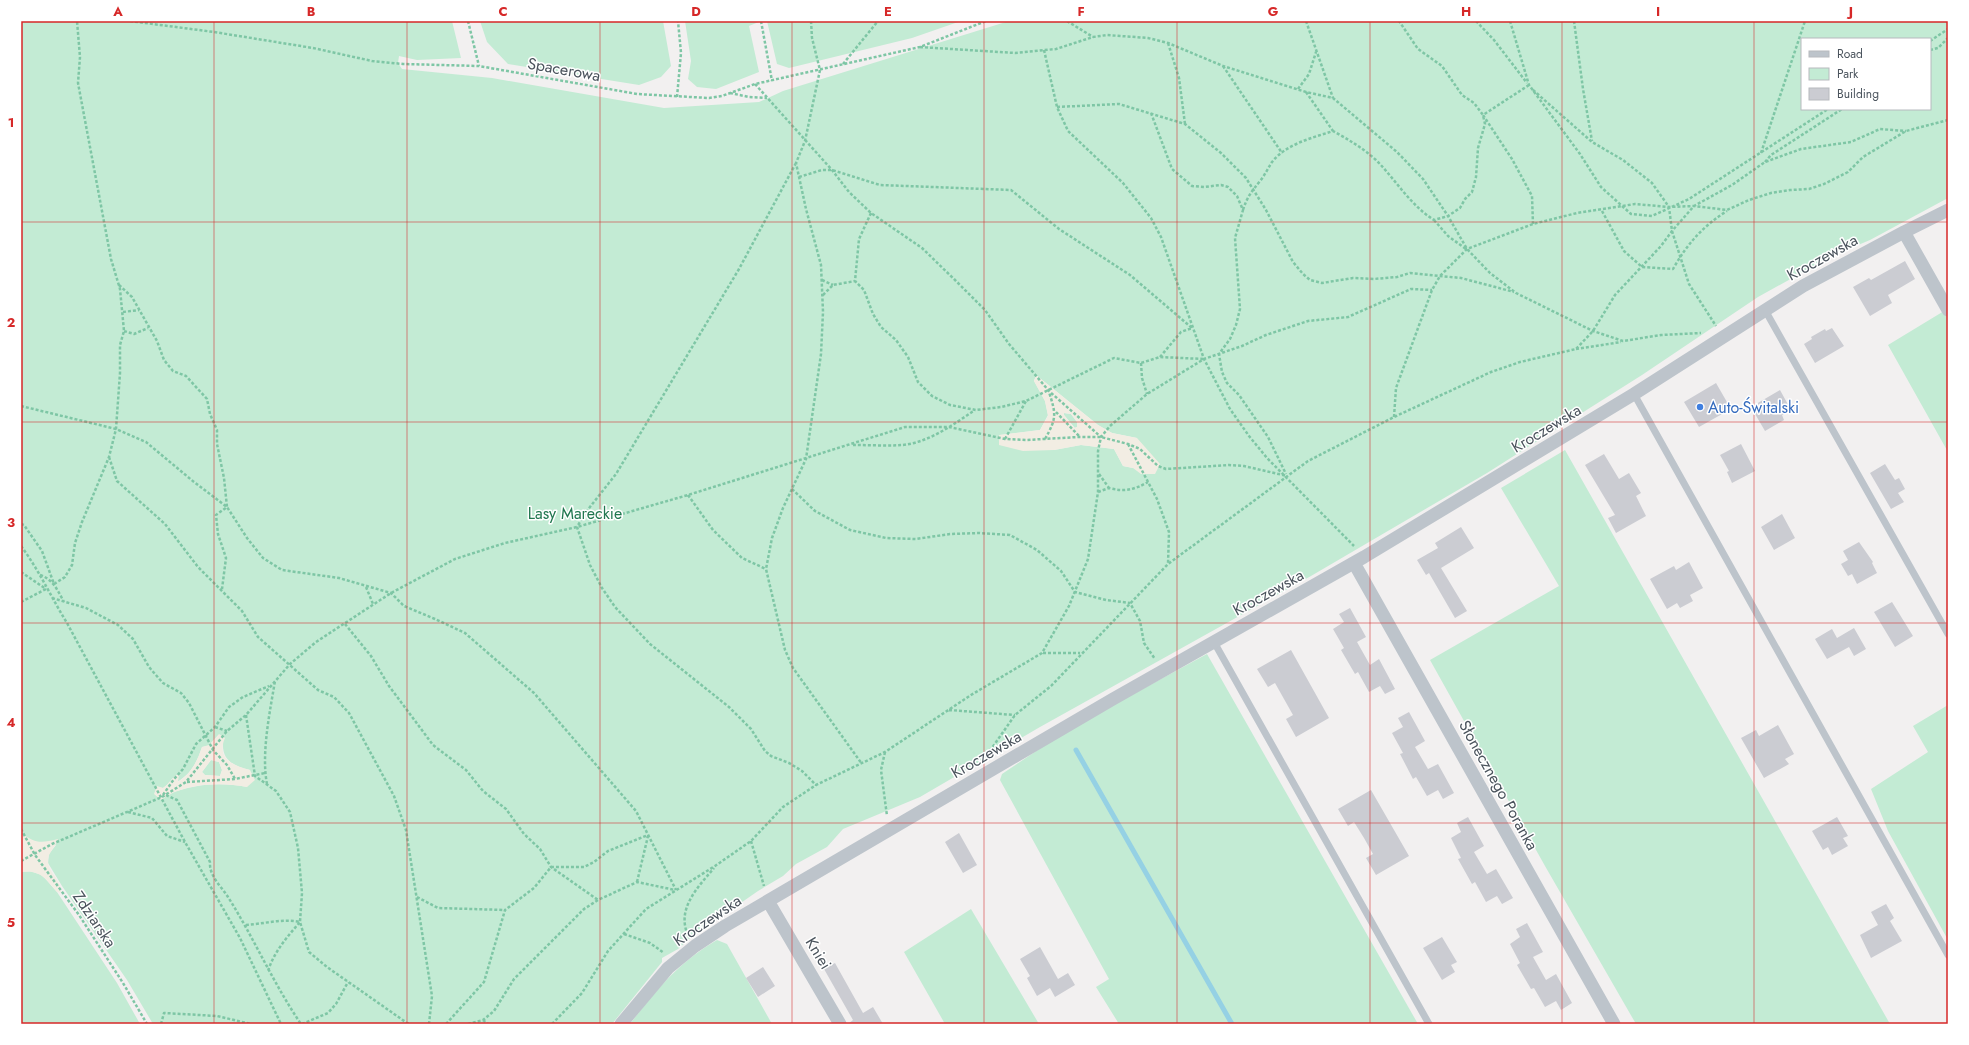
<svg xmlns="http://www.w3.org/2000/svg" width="1969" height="1045" viewBox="0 0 1969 1045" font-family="Jost,sans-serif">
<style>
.green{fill:#c3ebd4;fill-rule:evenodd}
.sand{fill:#f2ede3;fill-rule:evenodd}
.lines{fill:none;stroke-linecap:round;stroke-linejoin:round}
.stream{stroke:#95d1e4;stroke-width:5}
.building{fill:#cbccd2}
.path{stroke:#7ec6a5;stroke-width:2.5;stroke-dasharray:3 2;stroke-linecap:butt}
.lane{stroke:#bdc4cb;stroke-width:7}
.street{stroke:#bdc4cb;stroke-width:13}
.grid{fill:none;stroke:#d62828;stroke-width:1;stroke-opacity:0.55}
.shop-dot{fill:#3f7fe0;stroke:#fff;stroke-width:1.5}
.labels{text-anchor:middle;stroke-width:3;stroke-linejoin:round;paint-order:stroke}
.street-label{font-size:16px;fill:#4a535c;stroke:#fff}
.shop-label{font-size:16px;fill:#366cbe;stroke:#fff;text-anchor:start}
.park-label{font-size:16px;fill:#20774f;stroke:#fff}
.neatline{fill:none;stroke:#d62828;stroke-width:1.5}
.grid-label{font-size:13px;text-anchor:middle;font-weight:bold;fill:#d62828}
</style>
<rect width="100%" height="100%" fill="#f2f0f0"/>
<path class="green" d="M 21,21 L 452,21 L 461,58 L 417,60 L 399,56 L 398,63 L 402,69 L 492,78 L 664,108 L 759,102 L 783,91 L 1009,21 L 1948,21 L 1948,198 L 1870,240 L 1832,256 L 1758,297 L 1642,375 L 1487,473 L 1311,576 L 1040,727 L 920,797 L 843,829 L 827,847 L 796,864 L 783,876 L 758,891 L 689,939 L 678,949 L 662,958 L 662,962 L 612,1024 L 153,1024 L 127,980 L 62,886 L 48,863 L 49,854 L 56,845 L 33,842 L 21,834 L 21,848 ZM 1802,39 L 1930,39 L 1930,109 L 1802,109 ZM 1036,375 L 1098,425 L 1112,433 L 1137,438 L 1133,468 L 1123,466 L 1114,449 L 1081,445 L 1054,450 L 1000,435 L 1040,430 L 1048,415 L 1045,401 L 1034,381 ZM 223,743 C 222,761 234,766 250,770 L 247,787 C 221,782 194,784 169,794 L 157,787 L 163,788 C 170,784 171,777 179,774 L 177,782 C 191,774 197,762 202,747 Z
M 480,21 L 663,21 L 671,66 L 661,77 L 639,85 L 508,64 L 487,42 Z
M 685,21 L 761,21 L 749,26 L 759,72 L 716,89 L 697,87 L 688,79 L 691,61 Z
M 767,21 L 961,21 L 912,38 L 789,68 L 777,64 Z
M 1944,311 L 1948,318 L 1948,452 L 1888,345 Z
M 1064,413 L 1071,414 L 1077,422 L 1077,427 L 1075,428 L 1064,415 Z
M 1565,450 L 1890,1024 L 1636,1024 L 1545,866 L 1430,660 L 1559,586 L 1501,488 Z
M 1207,654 L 1418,1024 L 1119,1024 L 1096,987 L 1109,979 L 1000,780 L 1002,774 L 1069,729 Z
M 1948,705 L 1948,940 L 1888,831 L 1871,789 L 1928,752 L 1913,726 Z
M 211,760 L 219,762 L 222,770 L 220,776 L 205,775 L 202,772 Z
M 30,871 L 42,875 L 57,892 L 117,983 L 140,1024 L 21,1024 L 21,872 Z
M 971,909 L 1039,1024 L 945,1024 L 904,952 Z
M 717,940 L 727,944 L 772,1024 L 630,1024 C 656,990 679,962 717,940 Z"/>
<path class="sand" d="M 1036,375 L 1098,425 L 1112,433 L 1137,438 L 1160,464 L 1155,474 L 1141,474 L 1133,468 L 1123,466 L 1114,449 L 1081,445 L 1054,450 L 1023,451 L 999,445 L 999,435 L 1040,430 L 1048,416 L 1045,401 L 1034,381 ZM 1064,413 L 1071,414 L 1077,422 L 1077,427 L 1074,428 L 1064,415 Z
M 219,734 L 225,738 C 216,758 233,766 250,770 L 255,780 L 247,787 C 219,782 184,783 161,800 L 154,794 L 157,786 L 163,788 C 170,784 171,777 179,774 L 178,782 C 191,774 197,762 202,747 L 209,745 ZM 211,760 L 219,762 L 222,770 L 220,776 L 205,775 L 202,772 Z
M 21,833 C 36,844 41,843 58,839 C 56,847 47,853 48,862 C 49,874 62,880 61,893 L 57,892 C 45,878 41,870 21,872 Z"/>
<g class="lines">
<path class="stream" d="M 1076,750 L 1232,1024"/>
</g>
<path class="building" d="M 1905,261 L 1915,279 L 1888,295 L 1892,303 L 1870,316 L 1853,287 L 1869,278 L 1871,280 Z
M 1832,328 L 1844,346 L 1815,363 L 1804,344 L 1812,339 L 1811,337 L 1825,329 L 1826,331 Z
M 1716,383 L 1731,409 L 1699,427 L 1684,402 Z
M 1780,390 L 1791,410 L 1782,415 L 1784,420 L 1765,431 L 1751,407 Z
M 1741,444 L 1755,471 L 1732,483 L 1727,472 L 1729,471 L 1720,455 Z
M 1604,454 L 1619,479 L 1629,473 L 1641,493 L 1636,496 L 1646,516 L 1616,533 L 1608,518 L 1615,515 L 1585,465 Z
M 1885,464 L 1895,480 L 1899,478 L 1905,489 L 1898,493 L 1904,502 L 1891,509 L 1870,473 Z
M 1782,514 L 1795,538 L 1774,550 L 1761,527 Z
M 1461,527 L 1474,548 L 1441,568 L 1467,611 L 1455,618 L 1429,573 L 1426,575 L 1417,560 L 1438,548 L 1435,543 Z
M 1859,542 L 1873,562 L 1872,563 L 1877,573 L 1857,584 L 1852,574 L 1848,576 L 1841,564 L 1848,560 L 1843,551 Z
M 1689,562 L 1703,588 L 1690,595 L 1693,601 L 1680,608 L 1677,603 L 1667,609 L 1650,579 L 1674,566 L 1676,570 Z
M 1892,602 L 1913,636 L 1895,647 L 1874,612 Z
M 1350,608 L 1366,637 L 1357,642 L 1370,665 L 1379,659 L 1395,689 L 1385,694 L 1380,686 L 1369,692 L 1358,672 L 1355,674 L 1341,650 L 1344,648 L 1333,629 L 1344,622 L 1339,614 Z
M 1854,628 L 1866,649 L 1854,656 L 1849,647 L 1827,659 L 1815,639 L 1832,629 L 1837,638 Z
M 1291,650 L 1329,718 L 1296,737 L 1286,719 L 1293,715 L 1275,683 L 1268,687 L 1257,669 Z
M 1409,712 L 1425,741 L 1415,747 L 1428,769 L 1438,764 L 1454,793 L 1443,799 L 1438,790 L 1427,796 L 1416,777 L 1413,779 L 1400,754 L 1403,753 L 1392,733 L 1403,727 L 1398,718 Z
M 1778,725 L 1794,754 L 1785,759 L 1789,764 L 1764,778 L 1741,738 L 1756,730 L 1759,736 Z
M 1371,790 L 1409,856 L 1376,875 L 1366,858 L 1373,854 L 1364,838 L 1354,822 L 1348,826 L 1338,809 Z
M 1468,817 L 1484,846 L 1474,852 L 1487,874 L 1496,869 L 1513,898 L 1502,904 L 1497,896 L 1486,902 L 1475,882 L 1472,884 L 1458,859 L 1461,858 L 1451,838 L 1461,832 L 1457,823 Z
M 1837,817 L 1848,836 L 1843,838 L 1848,846 L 1832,855 L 1828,847 L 1823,850 L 1812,831 Z
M 959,833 L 977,865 L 963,873 L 945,842 Z
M 1886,904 L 1894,918 L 1890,921 L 1902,941 L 1871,958 L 1860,935 L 1878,925 L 1871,912 Z
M 1527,923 L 1543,952 L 1533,957 L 1546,980 L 1556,974 L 1572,1003 L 1561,1010 L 1556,1001 L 1545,1007 L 1534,988 L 1531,989 L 1517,965 L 1520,963 L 1510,944 L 1520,937 L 1516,929 Z
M 1442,937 L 1457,962 L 1451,965 L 1455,972 L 1442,980 L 1423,948 Z
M 1040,947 L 1058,979 L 1068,973 L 1075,985 L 1055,997 L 1050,988 L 1037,996 L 1027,978 L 1030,976 L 1020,959 Z
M 835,963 L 863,1013 L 873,1007 L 883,1024 L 848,1024 L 853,1020 L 824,969 Z
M 763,967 L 775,986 L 758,997 L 746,978 Z"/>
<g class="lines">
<path class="path" d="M 130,21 L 214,32 L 313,48 L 372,61 L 403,64 L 479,66 L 637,94 L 709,98 L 722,96 L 755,84 L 920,47 L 986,21
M 468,21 L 479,66
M 761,21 L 772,81
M 811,21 L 812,38 L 820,70 L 805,141 L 796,163 L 806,209 L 821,265 L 823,312 L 821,354 L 806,459 L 783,508 L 772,538 L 766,569 L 785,650 L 793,668 L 862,764
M 1067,21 L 1093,37
M 1306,21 L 1333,98
M 1476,21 L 1494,40 L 1527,83
M 1510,21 L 1529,85 L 1580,154 L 1601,187 L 1631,214 L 1652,216 L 1689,199 L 1828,109
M 1574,21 L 1583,89 L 1592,141
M 1930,41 L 1948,29
M 1168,43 L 1179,78 L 1185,124
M 920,47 L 1015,53 L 1056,49 L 1093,37 L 1107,35 L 1148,38 L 1168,43 L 1223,66 L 1306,92 L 1333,98 L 1397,152 L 1423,179 L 1448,216 L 1467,249 L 1490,273 L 1516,293 L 1593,331 L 1623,341 L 1661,335 L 1701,333
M 1044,50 L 1057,107 L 1068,131 L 1123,183 L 1151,218 L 1161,237 L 1204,359 L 1230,409 L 1249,436 L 1267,458 L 1354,546
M 1930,50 L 1938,48 L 1948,38
M 843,64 L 878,21
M 1223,66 L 1282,153
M 755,84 L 832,170 L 849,192 L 871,213 L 922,248 L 955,280 L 985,310 L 1009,344 L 1049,391 L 1101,437
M 1529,85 L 1483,115 L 1512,159 L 1532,196 L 1533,224
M 1298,89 L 1309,74 L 1316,52
M 1533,90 L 1592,142 L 1623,160 L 1652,183 L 1669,207 L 1672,231 L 1689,284 L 1716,326
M 1306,92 L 1333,131
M 730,93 L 749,97 L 767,98
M 677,97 L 681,53 L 678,21
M 1057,107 L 1119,104 L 1185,124 L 1221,153 L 1246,178 L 1266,210 L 1293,262 L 1303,274 L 1310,280 L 1322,283 L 1353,278 L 1374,279 L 1397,277 L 1410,273 L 1461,278 L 1514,292
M 1151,113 L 1172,169 L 1192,186 L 1204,187 L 1221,185 L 1228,187 L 1237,196 L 1243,210 L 1235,238 L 1240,309 L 1236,325 L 1230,339 L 1219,354 L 1222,372 L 1227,383 L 1239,395 L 1268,437 L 1286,474
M 1761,153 L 1805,21
M 1765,162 L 1771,155 L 1842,109
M 796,163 L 739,269 L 616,474 L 586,512 L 577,527 L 590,565 L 602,588 L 615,607 L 650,644 L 729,707 L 751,729 L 765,751 L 771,756 L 789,763 L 802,771 L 816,785
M 799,177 L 822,170 L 832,170 L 880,185 L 1011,190 L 1059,229 L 1130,275 L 1192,328
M 1243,210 C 1247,197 1252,191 1260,181 C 1265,175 1268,168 1272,162 C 1286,144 1312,138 1333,131 C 1349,140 1363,148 1376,160 C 1396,180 1410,205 1434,220 L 1448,216 L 1460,208 L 1465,199 L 1472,192 L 1476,177 L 1478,148 L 1485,124 L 1483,115 L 1474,103 L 1462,95 L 1442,66 L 1418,49 L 1399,21
M 1602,211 L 1624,251 L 1642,267 L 1673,269 C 1687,244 1703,226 1727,211
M 871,213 L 859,239 L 855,281 L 864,290 L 873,314 L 881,327 L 896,340 L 908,357 L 918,382 L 932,396 L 950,405 L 976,410 L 1001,407 L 1026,401 L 1114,358 L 1141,363 L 1160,357 L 1204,359
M 1434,220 L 1448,236 L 1466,249
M 822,280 L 833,285
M 119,285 L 132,297 L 157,341 L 164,360 L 173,371 L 186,376 L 207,399 L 210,414 L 217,430 L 217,444 L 224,478 L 227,507 L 216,515 L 218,534 L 226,558 L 222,589
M 823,295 L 833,285 L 855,281
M 123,312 L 139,310
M 124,331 L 134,334 L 148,328
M 1576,349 L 1621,342
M 1160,357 L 1181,332 L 1192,328
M 1141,363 L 1142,378 L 1147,394
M 21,406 L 116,429 L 146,442 L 194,482 L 227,507 L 247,538 L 263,558 L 282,570 L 339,578 L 391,593 L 404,606 L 435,619 L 465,633 L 534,693 L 636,811 L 676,890
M 1056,412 L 1079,436
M 1394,417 L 1396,388 L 1432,290 L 1440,276 L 1467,249 L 1533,224 L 1577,213 L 1635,204 L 1669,207 L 1694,206 L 1727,210 L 1749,200 L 1771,193 L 1790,190 L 1809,189 L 1824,184 L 1848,172 L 1863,157 L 1906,131 L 1948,120
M 1005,439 L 1026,401
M 1045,439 C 1057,418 1056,414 1049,392
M 1128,444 L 1157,499 L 1169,532 L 1168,564
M 853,445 C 869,445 887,446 903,445 C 930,442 954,424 975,410
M 109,457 L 117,481 L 165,524 L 198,567 L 242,611 L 258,637 L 318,690 L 334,697 L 349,713 L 394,796 L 406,830 L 432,996 L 429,1024
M 1099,474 L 1109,488
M 792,489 L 815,511 L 850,530 L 886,538 L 916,539 L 950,534 L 979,533 L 1010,535 L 1037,550 L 1061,571 L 1075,592 L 1106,600 L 1130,603 L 1140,621 L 1144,643 L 1155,659
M 1098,492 L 1109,488 C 1124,492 1134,490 1148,482
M 688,495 L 713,530 L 742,558 L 766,569
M 21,524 L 24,525 L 42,551 L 54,584 L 65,577 L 72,565 L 75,543 L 82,522 L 109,457 L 116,429 L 120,373 L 120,345 L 124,331 L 120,289 L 111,259 L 78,83 L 80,57 L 77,21
M 21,546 C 39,570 51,597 67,623 L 185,842 L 240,938 L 281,1024
M 21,572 L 46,589
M 40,575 C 53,579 58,591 64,602
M 366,587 L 373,604
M 52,598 L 86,608 L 101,616 L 118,625 L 133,639 L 149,667 L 155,674 L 163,683 L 181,693 L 189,703 L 213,750 L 227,765 L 235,779
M 21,602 L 46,589
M 345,624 L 371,656 L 389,686 L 433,745 L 466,770 L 483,791 L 506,809 L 524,834 L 540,849 L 551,867 L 598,900
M 1043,653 L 1080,653
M 949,710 L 1015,715
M 246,715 L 255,776 L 276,791 L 290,812 L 298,848 L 302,893 L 300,922 L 309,952 L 327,967 L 407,1023 L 411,1024
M 215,727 L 227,731
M 885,752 L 881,770 L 887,816
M 987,755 L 1015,715 L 1051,686 L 1168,564 L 1308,461 L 1394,417 L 1491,372 L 1520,362 L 1576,349 L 1593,331 L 1615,295 L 1661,246 L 1672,231 L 1694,206 L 1732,185 L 1765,162 L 1801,149 L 1851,142 L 1880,129 L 1906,131
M 187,782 L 235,779 L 265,773
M 267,784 C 261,754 270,711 275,681
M 163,795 L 174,779 L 183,769 L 196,744 L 215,727 L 229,707 L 243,697 L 269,686
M 166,795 L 177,800 L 210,862 C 209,876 221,886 228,897 C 254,938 273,983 301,1024
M 128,812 L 152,818 L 167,836 L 185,842
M 21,829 L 35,855 L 79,915 L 123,983 L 147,1024
M 751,841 L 764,886
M 21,861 L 52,844 L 162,797 L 186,782 L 227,731 L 246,715 L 290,664 L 316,642 L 391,593 L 455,559 L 505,543 L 577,527 L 688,495 L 905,427 L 949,427 L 1005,439 L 1026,440 L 1079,437 L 1101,437 L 1128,444 L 1140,449 L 1158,466 L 1166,469 L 1229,465 L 1244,466 L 1287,476
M 637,882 L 648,836
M 417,897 L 438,908 L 505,910
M 246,925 C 263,924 284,918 300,922 C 287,937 274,952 268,971
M 624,934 L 650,943 L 664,953
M 688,935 C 676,909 698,887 714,868
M 483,1020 L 488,1024
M 161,1024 L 164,1013 L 217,1016 L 251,1024
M 302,1024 L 328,1013 L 336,1004 L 348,982
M 446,1024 L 484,982 L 505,910 L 534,888 L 551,867 L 584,867 L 594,862 L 608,851 L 648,835
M 468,1024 L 483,1020 L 494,1011 L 514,979 L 584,909 L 598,900 L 637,882 L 675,890
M 552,1024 L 582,993 L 608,951 L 646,909 L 715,866 L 751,841 L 783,807 L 816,785 L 885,752 L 971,695 L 1042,653 L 1069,606 L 1088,559 L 1098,492 L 1098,451 L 1101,437 L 1110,426 L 1147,394 L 1204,359 L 1242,346 L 1266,335 L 1308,321 L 1348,317 L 1411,289 L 1432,290"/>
<path class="lane" d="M 1765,310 L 1948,634
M 1634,394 L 1948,955
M 1214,642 L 1429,1024"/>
<path class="street" d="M 1904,232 L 1948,310
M 1354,563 L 1614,1024
M 768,901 L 840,1024
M 621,1024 L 668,968 L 695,946 L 725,926 L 1113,699 L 1364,557 L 1634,394 L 1803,286 L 1904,232 L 1948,210"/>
</g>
<path class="grid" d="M 214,21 L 214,1024M 407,21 L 407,1024M 600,21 L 600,1024M 792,21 L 792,1024M 984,21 L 984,1024M 1177,21 L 1177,1024M 1370,21 L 1370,1024M 1562,21 L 1562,1024M 1754,21 L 1754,1024M 21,222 L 1948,222M 21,422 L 1948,422M 21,623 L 1948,623M 21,823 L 1948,823"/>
<circle class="shop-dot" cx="1700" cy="407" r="4"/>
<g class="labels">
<g class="street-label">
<text transform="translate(564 69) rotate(10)" y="6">Spacerowa</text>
<text transform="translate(1822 257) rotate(-29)" y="6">Kroczewska</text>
<text transform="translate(1546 428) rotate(-31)" y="6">Kroczewska</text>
<text transform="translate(1268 592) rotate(-29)" y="6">Kroczewska</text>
<text transform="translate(986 754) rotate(-30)" y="6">Kroczewska</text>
<text transform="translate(1499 785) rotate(61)" y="6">Słonecznego Poranka</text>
<text transform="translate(95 919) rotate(56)" y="6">Zdziarska</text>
<text transform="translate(707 920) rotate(-34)" y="6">Kroczewska</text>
<text transform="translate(819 953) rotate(59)" y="6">Kniei</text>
</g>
<g class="shop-label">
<text x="1708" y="413">Auto-Świtalski</text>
</g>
<g class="park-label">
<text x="575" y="519">Lasy Mareckie</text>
</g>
</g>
<rect width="1969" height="1045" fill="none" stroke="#ffffff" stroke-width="44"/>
<rect x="1801" y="38" width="130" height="72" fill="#ffffff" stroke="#b7babe"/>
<rect x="1809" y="51" width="20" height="6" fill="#bdc4cb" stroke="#b7babe"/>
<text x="1837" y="58" font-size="12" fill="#4a535c">Road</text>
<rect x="1809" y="68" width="20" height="12" fill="#c3ebd4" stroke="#b7babe"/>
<text x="1837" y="78" font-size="12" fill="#4a535c">Park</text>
<rect x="1809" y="88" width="20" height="12" fill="#cbccd2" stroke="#b7babe"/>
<text x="1837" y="98" font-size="12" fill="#4a535c">Building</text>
<rect x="22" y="22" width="1925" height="1001" class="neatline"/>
<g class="grid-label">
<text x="118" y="16">A</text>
<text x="311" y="16">B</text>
<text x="503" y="16">C</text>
<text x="696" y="16">D</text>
<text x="888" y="16">E</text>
<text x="1081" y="16">F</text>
<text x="1273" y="16">G</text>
<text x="1466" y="16">H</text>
<text x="1658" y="16">I</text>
<text x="1851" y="16">J</text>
<text x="11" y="127">1</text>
<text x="11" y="327">2</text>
<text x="11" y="527">3</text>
<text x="11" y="727">4</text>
<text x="11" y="927">5</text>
</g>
</svg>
